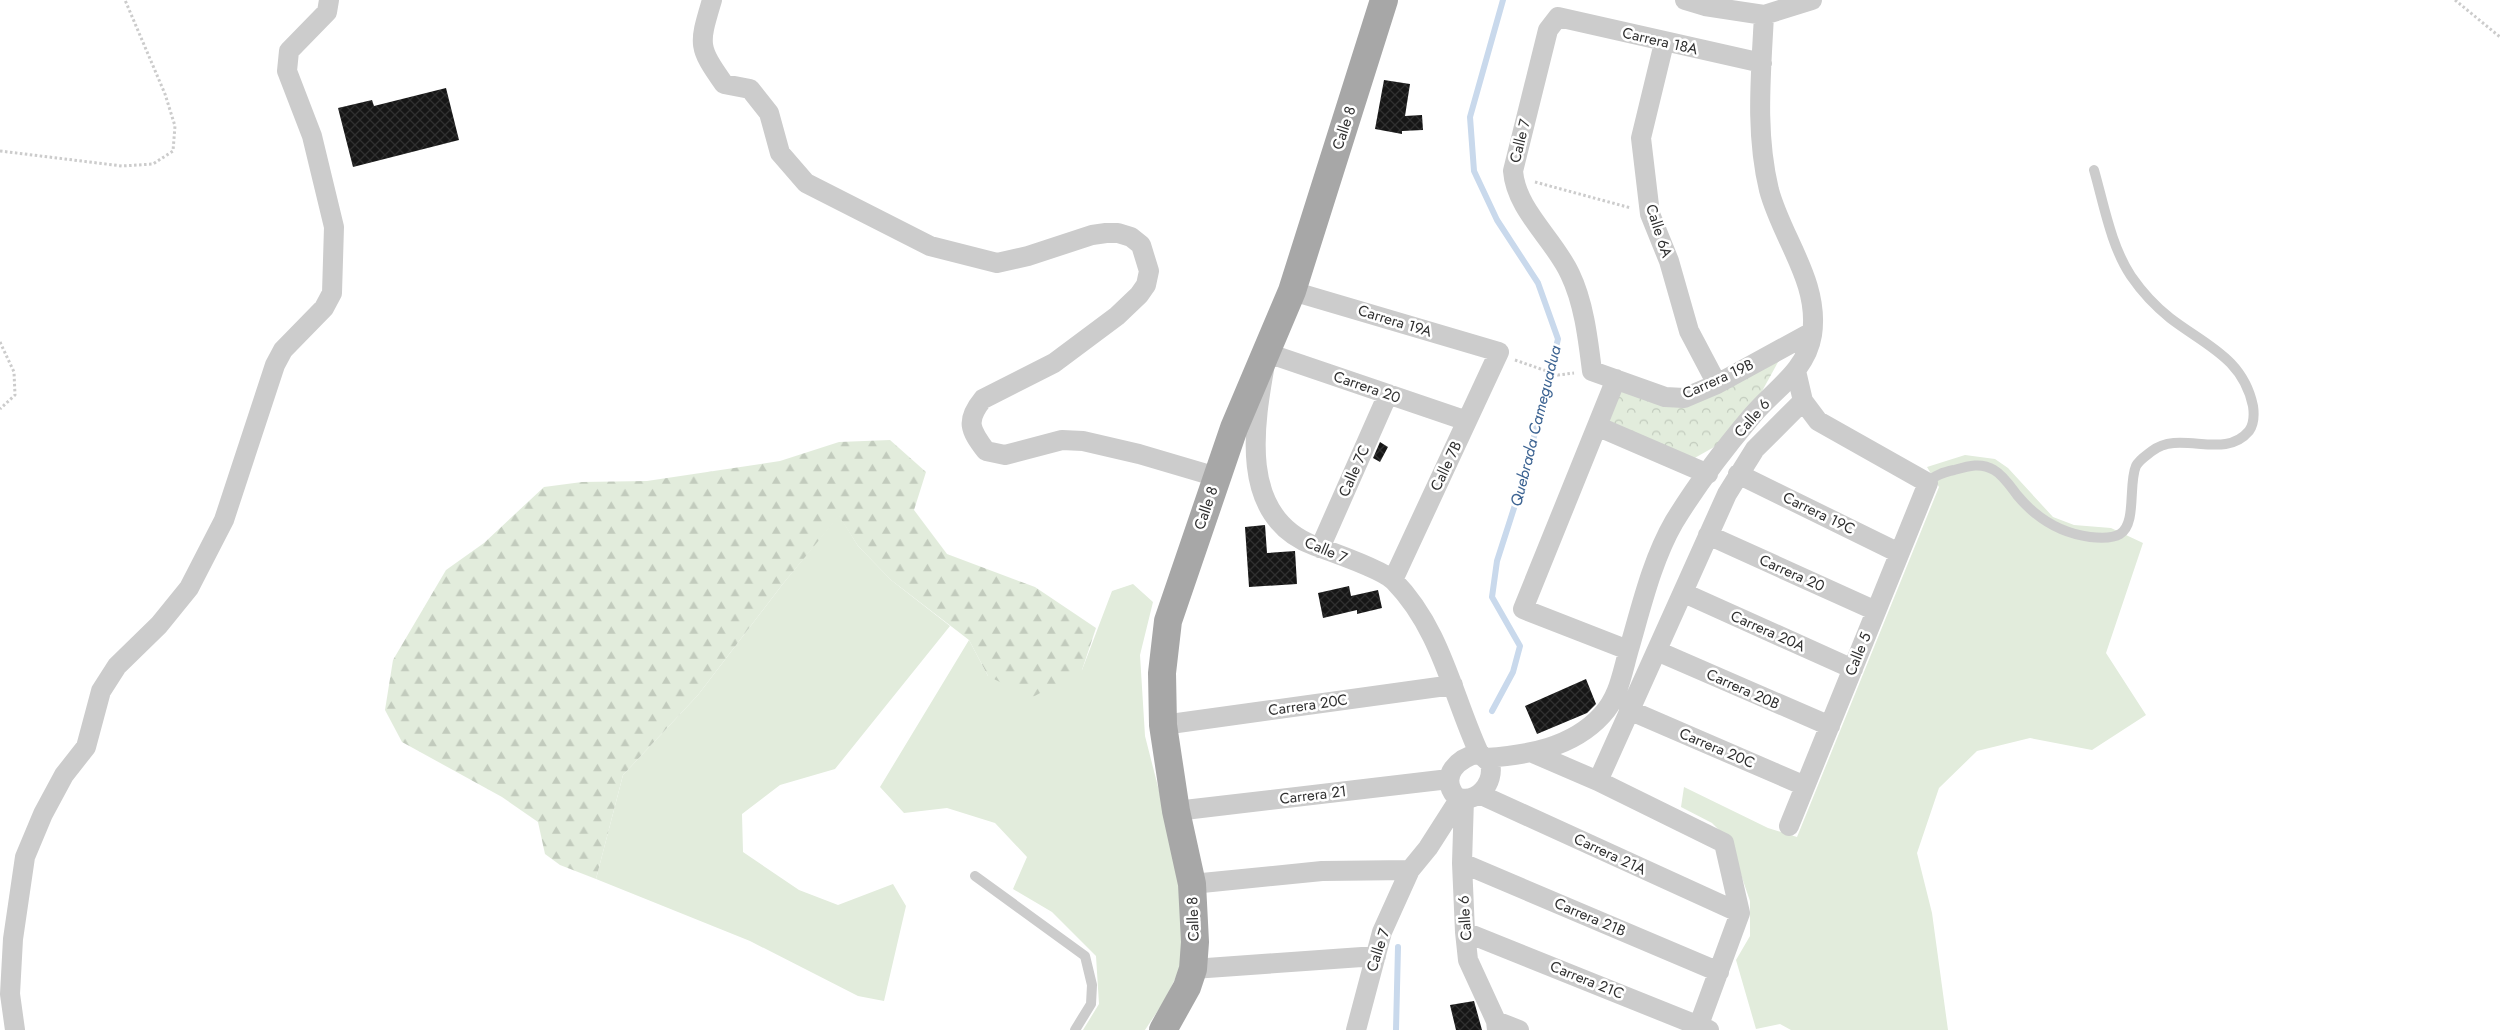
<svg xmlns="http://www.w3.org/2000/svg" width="2500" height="1030" viewBox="0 0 2500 1030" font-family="Jost,sans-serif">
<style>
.grass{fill:#e2ecdc}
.forest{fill:url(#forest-firs)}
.park{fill:url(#park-crowns)}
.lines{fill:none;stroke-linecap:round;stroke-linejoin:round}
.stream{stroke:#c9d9ec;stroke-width:6}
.building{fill:url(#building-cross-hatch)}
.path{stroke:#ccc;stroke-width:3;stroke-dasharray:2.5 2.5;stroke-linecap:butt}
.lane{stroke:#ccc;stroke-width:10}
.street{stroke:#ccc;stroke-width:20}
.primary{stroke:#a7a7a7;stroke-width:28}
.labels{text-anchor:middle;stroke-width:5;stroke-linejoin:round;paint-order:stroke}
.street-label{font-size:15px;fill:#2f2f2f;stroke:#fff}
.water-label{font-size:16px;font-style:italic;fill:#3c6392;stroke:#fff}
</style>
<defs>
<pattern id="forest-firs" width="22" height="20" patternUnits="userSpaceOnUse" patternTransform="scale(1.25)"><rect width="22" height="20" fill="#e2ecdc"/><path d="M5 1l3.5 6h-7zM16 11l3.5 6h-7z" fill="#c2cbbd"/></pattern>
<pattern id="park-crowns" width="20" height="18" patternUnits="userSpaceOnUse" patternTransform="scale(1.25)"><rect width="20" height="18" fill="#e2ecdc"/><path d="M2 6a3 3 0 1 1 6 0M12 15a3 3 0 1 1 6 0" fill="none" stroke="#c2cbbd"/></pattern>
<pattern id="building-cross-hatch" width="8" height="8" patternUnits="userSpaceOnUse" patternTransform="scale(1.25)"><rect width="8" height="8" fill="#161616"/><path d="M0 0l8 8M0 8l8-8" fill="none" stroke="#303030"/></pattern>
</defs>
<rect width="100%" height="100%" fill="#fff"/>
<path class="grass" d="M 1965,455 L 1995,459 L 2008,468 L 2053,517 L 2074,525 L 2111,528 L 2143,543 L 2106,653 L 2146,715 L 2092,750 L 2030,738 L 1977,751 L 1939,788 L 1917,853 L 1932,913 L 1948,1030 L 1791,1030 L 1780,1024 L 1756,1029 L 1736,960 L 1750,936 L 1750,901 L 1729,840 L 1712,823 L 1681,807 L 1684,787 L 1768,828 L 1797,837 L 1939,487 L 1927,467 Z
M 839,515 L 858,546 L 891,580 L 950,626 L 835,769 L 780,785 L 742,814 L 743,852 L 799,890 L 838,905 L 893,884 L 906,906 L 884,1001 L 858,996 L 750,941 L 596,879 L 623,775 L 698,695 L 782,585 Z
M 1133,584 L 1153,602 L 1140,655 L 1145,736 L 1168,826 L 1184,902 L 1185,959 L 1163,1003 L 1145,1030 L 1083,1030 L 1099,1004 L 1096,956 L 1052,912 L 1013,889 L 1027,857 L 995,823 L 947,808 L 904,813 L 880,787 L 969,640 L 988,676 L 1082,670 L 1112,591 Z"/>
<path class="forest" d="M 890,440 L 926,472 L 914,510 L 947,554 L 1035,587 L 1096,628 L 1082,670 L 1031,698 L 988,676 L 969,640 L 891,580 L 858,546 L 839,516 L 782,585 L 698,695 L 623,775 L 596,879 L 560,865 L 545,854 L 538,822 L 502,797 L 402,742 L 385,710 L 393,660 L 446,570 L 484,543 L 544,487 L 582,482 L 647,481 L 780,461 L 839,442 Z"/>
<path class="park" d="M 1783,353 L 1739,433 L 1684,464 L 1588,423 L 1607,385 L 1669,404 Z"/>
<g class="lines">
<path class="stream" d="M 1492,711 L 1513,672 L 1520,646 L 1492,597 L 1497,561 L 1524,477 L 1558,339 L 1538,283 L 1497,220 L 1474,171 L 1470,117 L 1503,0
M 1396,1030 L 1398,947"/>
</g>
<path class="building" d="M 1384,80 L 1410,84 L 1405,116 L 1422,115 L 1423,130 L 1402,131 L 1402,134 L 1375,129 Z
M 446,88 L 459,140 L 353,167 L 338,108 L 372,100 L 374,106 Z
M 1380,442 L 1388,447 L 1380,462 L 1373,458 Z
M 1265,525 L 1267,553 L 1295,551 L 1297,584 L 1249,587 L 1245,527 Z
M 1349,586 L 1351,596 L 1378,590 L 1382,608 L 1357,614 L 1357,610 L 1323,618 L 1318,593 Z
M 1586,679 L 1596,704 L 1587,713 L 1537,734 L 1525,706 Z
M 1474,1001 L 1482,1030 L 1456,1030 L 1450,1005 Z"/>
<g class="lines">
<path class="path" d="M 2455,0 L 2500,37
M 0,151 L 122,166 L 153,164 L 173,151 L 175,126 L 165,94 L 125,0
M 1535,182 L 1631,208
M 0,342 L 14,372 L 15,395 L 0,409
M 1515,360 L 1558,375 L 1574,373"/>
<path class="lane" d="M 1928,483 C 1933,475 1945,472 1954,470 C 1968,466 1981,462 1994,470 C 2003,475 2011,487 2017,495 C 2036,518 2059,533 2090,537 C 2099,538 2112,539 2120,534 C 2137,524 2128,484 2136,466 C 2139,460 2147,455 2152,451 C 2180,429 2224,461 2249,431 C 2254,424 2254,413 2253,406 C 2243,358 2205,345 2170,318 C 2155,306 2142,292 2131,276 C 2111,246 2104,205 2094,170
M 975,876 L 1085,956 L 1092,985 L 1091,1004 L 1075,1030"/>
<path class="street" d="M 712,0 C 699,44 697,46 724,84 L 750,89 L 769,113 L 780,153 L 806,183 L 930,246 L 997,263 L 1028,256 L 1092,235 L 1106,233 L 1118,233 L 1131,237 L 1141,245 L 1149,271 L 1146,285 L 1139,295 L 1117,316 L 1054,363 L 983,399 C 965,421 970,430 986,451 L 1005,455 L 1062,440 L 1083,441 L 1139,454 L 1217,477
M 1685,0 L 1705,6 L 1764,15 L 1812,0
M 1664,43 L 1641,138 L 1650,214 L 1669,261 L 1689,331 L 1717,384
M 1762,63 L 1558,17 L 1548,30 L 1513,171 C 1516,210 1554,239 1570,274 C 1584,303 1588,339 1592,371 L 1665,397 L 1684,398 L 1717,384 L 1812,332
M 1292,291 L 1499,352 L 1393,580
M 1616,379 L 1523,609 L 1628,650
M 1467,421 L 1267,353 C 1255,419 1235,516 1315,546 C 1332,552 1383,570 1394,581 C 1441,629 1452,694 1479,753
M 1599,427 L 1708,474
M 1738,474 L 1899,553
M 1708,535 L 1876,611
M 1320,548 L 1388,394
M 1684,593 L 1853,669
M 1657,651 L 1830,726
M 1629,710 L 1805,786
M 1163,725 L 1453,685
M 1479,753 L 1490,763 C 1495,783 1477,805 1456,797 C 1438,775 1459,758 1479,753 Z
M 1533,753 L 1598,781 L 1724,843 L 1740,913 L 1697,1030
M 1486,758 C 1527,755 1572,748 1602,715 C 1619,697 1622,673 1629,649 C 1641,608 1652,560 1674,522 C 1696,486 1724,449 1751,417 C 1773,390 1806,372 1812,335 C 1820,282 1782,239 1769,190 C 1755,132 1761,75 1764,15
M 1598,781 L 1727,494 L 1755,449 L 1803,401
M 1479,794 L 1740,913
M 1464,799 L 1462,863 L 1465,932 L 1468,960 L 1496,1021 L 1497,1030
M 1176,811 L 1449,779
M 1789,826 L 1928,483 L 1818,421 L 1803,401 L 1796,371
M 1462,863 L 1719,972
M 1192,884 L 1322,871 L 1410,870
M 1465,932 L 1709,1030
M 1193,969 L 1376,956
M 1496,1021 L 1519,1030
M 15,1030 L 10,994 L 13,939 L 25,857 L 43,814 L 64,775 L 86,747 L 101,691 L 117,666 L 159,625 L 189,588 L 224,520 L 275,365 L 283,350 L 324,308 L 332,293 L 334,227 L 312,136 L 287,71 L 289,51 L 327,12 L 329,0
M 1356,1030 L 1382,932 L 1410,870 L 1428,848 L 1460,798"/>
<path class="primary" d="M 1163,1030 L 1187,987 L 1193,969 L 1195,942 L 1192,884 L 1176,811 L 1163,725 L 1162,673 L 1168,621 L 1234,428 L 1292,291 L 1384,0"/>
</g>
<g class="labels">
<g class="street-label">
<text transform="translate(1660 41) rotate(13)" y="5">Carrera 18A</text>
<text transform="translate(1344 128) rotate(-72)" y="5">Calle 8</text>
<text transform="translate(1520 141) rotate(-76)" y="5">Calle 7</text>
<text transform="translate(1659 231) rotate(72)" y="5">Calle 6A</text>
<text transform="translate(1395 321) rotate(17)" y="5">Carrera 19A</text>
<text transform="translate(1718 379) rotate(-24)" y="5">Carrera 19B</text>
<text transform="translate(1367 387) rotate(19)" y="5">Carrera 20</text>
<text transform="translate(1752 418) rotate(-49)" y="5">Calle 6</text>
<text transform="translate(1446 466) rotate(-65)" y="5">Calle 7B</text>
<text transform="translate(1354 471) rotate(-66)" y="5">Calle 7C</text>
<text transform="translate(1206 508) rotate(-71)" y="5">Calle 8</text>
<text transform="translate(1819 513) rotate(26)" y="5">Carrera 19C</text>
<text transform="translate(1326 550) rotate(23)" y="5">Calle 7</text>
<text transform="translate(1792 573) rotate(24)" y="5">Carrera 20</text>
<text transform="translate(1768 631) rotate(24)" y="5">Carrera 20A</text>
<text transform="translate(1858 654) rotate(-68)" y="5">Calle 5</text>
<text transform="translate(1743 689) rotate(24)" y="5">Carrera 20B</text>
<text transform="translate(1308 705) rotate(-8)" y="5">Carrera 20C</text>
<text transform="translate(1717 748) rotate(23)" y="5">Carrera 20C</text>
<text transform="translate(1313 795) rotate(-7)" y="5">Carrera 21</text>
<text transform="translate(1610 854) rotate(25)" y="5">Carrera 21A</text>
<text transform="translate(1590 917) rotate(23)" y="5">Carrera 21B</text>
<text transform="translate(1465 918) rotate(-94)" y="5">Calle 6</text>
<text transform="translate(1193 919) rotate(-92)" y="5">Calle 8</text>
<text transform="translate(1378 950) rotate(-72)" y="5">Calle 7</text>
<text transform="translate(1587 980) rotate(22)" y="5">Carrera 21C</text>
</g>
<g class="water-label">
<text transform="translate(1535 426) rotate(-76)" y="6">Quebrada Cameguadua</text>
</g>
</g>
</svg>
